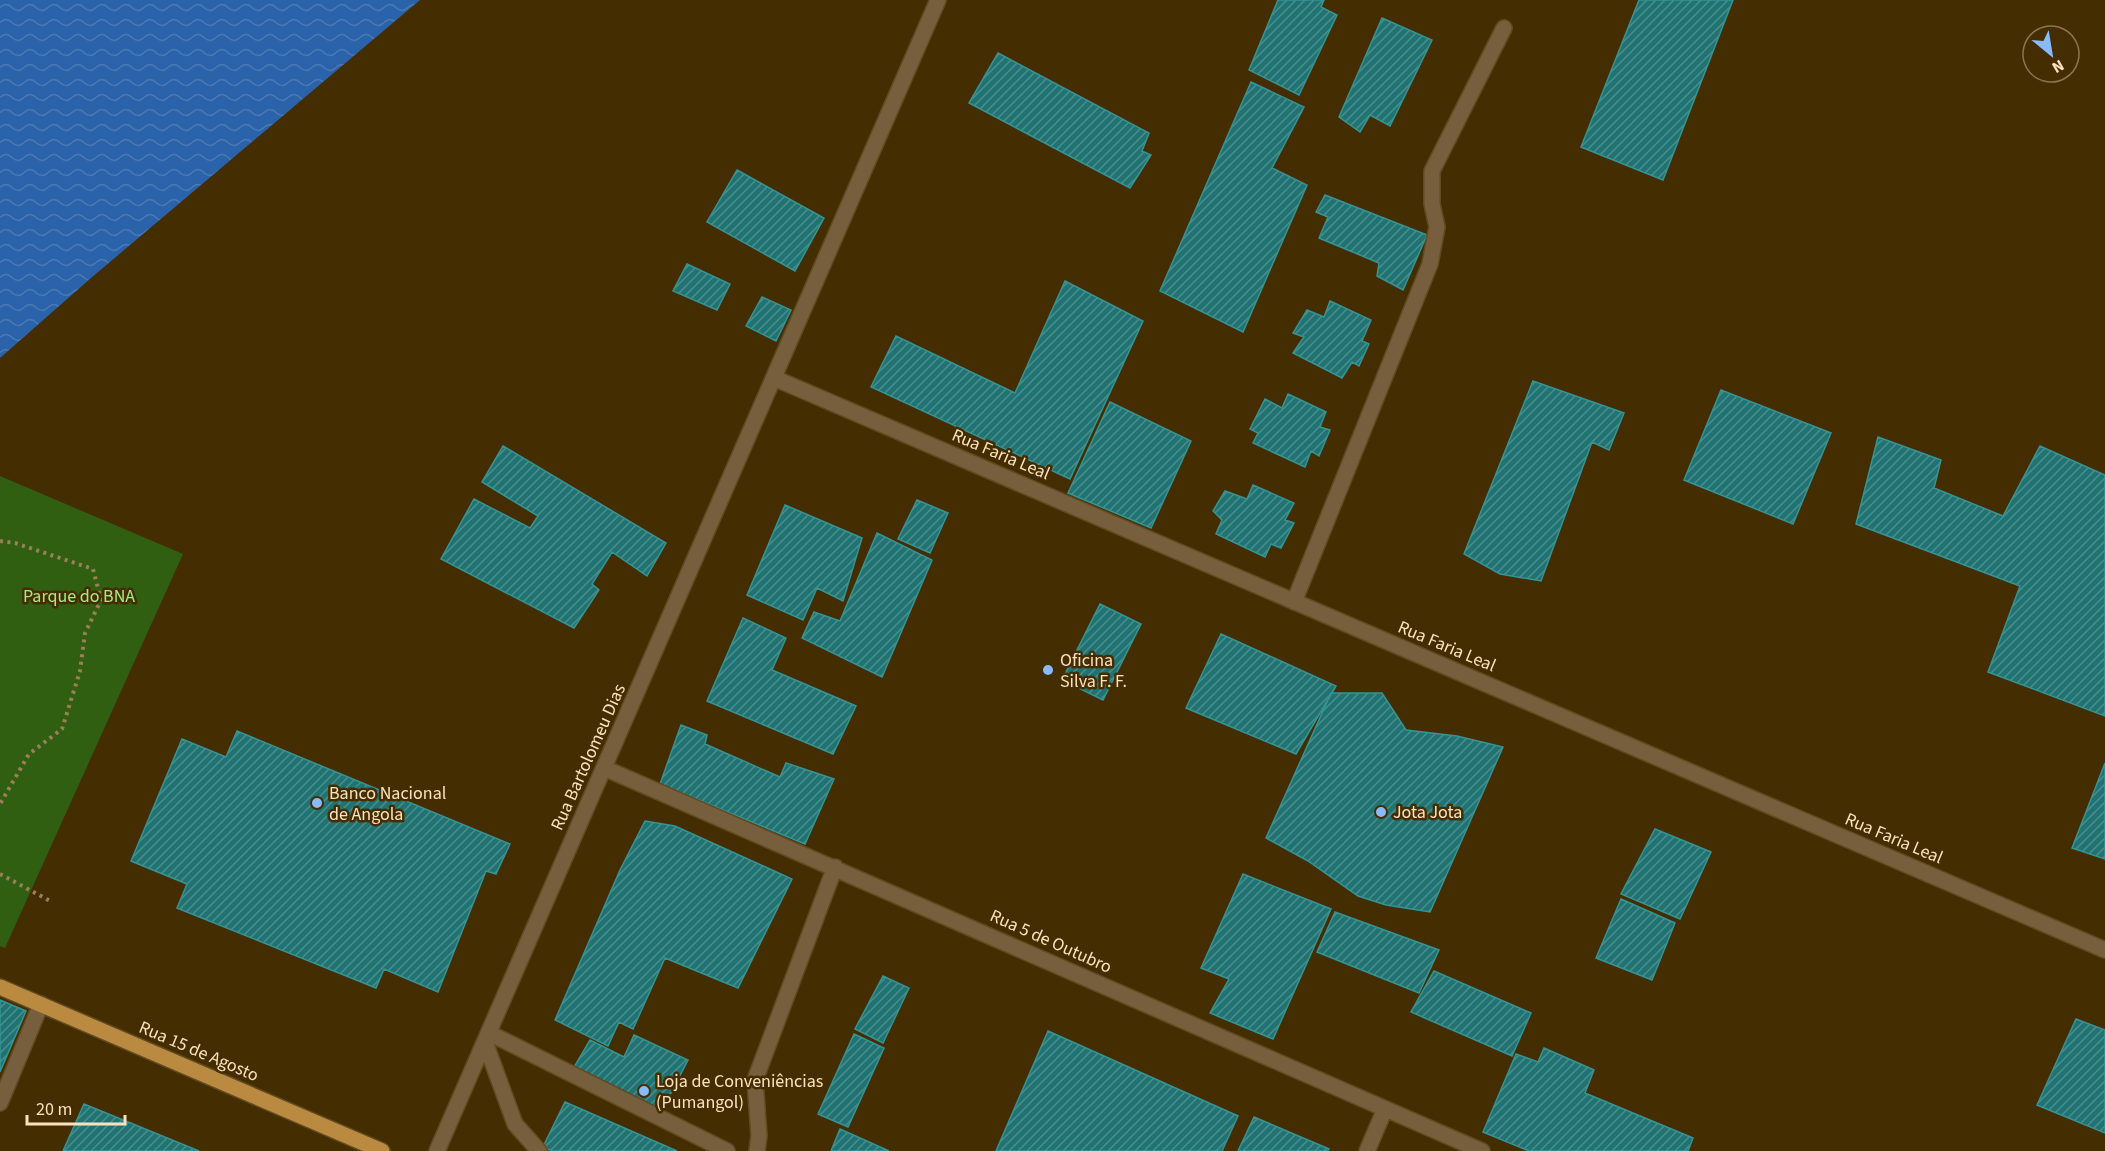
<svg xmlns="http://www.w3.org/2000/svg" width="2105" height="1151" viewBox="0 0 2105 1151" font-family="'Source Sans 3',sans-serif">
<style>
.green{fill:#305f11}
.water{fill:url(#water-waves)}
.building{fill:url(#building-hatch);stroke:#359494;stroke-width:1.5}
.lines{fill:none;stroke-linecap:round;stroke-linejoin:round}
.minor-casing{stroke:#624a20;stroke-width:18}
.major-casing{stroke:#624a20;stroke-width:18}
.path{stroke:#998058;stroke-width:4;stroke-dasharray:3 4.5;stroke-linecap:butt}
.minor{stroke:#775f3e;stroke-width:15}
.major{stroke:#ba8a40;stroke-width:15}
.poi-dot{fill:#89bafc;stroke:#452d02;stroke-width:2}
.labels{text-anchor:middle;stroke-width:5;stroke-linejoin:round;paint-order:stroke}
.street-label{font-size:18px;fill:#fbe1be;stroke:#452d02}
.park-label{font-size:18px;fill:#a3eb7f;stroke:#452d02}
.poi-label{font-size:18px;fill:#fbe1be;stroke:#452d02;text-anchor:start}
</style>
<defs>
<pattern id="water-waves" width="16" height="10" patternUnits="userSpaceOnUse" patternTransform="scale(1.5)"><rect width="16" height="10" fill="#2b63aa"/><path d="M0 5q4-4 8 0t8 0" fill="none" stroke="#4b79b4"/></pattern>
<pattern id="building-hatch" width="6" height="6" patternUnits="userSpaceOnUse" patternTransform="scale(1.5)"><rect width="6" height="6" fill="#207373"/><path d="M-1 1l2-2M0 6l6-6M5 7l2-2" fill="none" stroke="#4c8d8b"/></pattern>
</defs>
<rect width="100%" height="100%" fill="#452d02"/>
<path class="green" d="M 0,476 L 183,554 L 5,948 L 0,946 Z"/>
<path class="water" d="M 0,0 L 420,0 L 91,278 L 0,358 Z"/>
<path class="building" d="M 1278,0 L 1324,0 L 1321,7 L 1337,15 L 1299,95 L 1249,70 Z
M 1639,0 L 1733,0 L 1663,180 L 1581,147 Z
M 1382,18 L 1432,40 L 1390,126 L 1370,115 L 1360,132 L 1339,117 Z
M 998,53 L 1149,133 L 1142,151 L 1151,155 L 1130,188 L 969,103 Z
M 1251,82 L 1304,107 L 1272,168 L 1307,185 L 1243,332 L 1160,291 Z
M 737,170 L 824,218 L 795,271 L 707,222 Z
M 1325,195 L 1427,235 L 1403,290 L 1377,276 L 1379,263 L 1319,238 L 1328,217 L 1316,212 Z
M 687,264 L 730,284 L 717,310 L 673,291 Z
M 1065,281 L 1143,321 L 1070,479 L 871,387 L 896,336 L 1015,393 Z
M 762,297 L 791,310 L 776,341 L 746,326 Z
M 1330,301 L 1371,320 L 1362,341 L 1369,344 L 1359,366 L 1352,362 L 1342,378 L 1293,353 L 1304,337 L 1293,333 L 1307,310 L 1324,317 Z
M 1533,381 L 1624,413 L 1609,450 L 1592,442 L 1541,581 L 1500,574 L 1464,554 Z
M 1721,390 L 1831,433 L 1793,524 L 1684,480 Z
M 1288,394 L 1326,412 L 1320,427 L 1330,430 L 1319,456 L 1311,451 L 1305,467 L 1253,443 L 1258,433 L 1250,429 L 1265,399 L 1282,408 Z
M 1110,402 L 1191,441 L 1151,528 L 1068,493 Z
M 1878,437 L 1941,460 L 1934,488 L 2003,516 L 2040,446 L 2105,475 L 2105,716 L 1988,672 L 2020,586 L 1856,524 Z
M 503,446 L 666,543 L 647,576 L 612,552 L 592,584 L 599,590 L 574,628 L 441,559 L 474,499 L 530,528 L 538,516 L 482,482 Z
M 1253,485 L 1294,503 L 1285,520 L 1294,523 L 1281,548 L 1271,544 L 1265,557 L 1216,534 L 1222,520 L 1213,511 L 1225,491 L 1247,499 Z
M 917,500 L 948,513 L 930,553 L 898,539 Z
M 785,505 L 862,538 L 843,601 L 817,588 L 803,620 L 747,595 Z
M 877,533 L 932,560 L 882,677 L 802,638 L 814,612 L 840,621 Z
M 1100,604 L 1141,624 L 1103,700 L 1062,680 Z
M 743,618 L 786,638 L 772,670 L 856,706 L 833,754 L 707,701 Z
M 1221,634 L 1336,686 L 1296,754 L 1186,708 Z
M 1331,693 L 1382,693 L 1406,730 L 1457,736 L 1503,747 L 1430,912 L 1386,905 L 1358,896 L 1308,861 L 1266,838 Z
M 681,725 L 707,735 L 705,744 L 780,777 L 786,763 L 834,779 L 805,844 L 660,784 Z
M 237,731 L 510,844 L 496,874 L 486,871 L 438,992 L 384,969 L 376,988 L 177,908 L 187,884 L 131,861 L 182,739 L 226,757 Z
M 2105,763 L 2105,859 L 2072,848 Z
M 645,821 L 675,826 L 792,879 L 738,988 L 665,958 L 633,1029 L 619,1022 L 608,1046 L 555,1020 L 620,870 Z
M 1655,829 L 1711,852 L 1680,919 L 1621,894 Z
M 1243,874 L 1331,909 L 1273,1039 L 1210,1013 L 1229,979 L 1201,968 Z
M 1621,899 L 1675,923 L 1652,980 L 1596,958 Z
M 1335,912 L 1439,950 L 1419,993 L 1317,952 Z
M 1434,971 L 1531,1013 L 1512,1056 L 1411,1012 Z
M 883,976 L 909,988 L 883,1043 L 855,1029 Z
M 0,1000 L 26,1011 L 0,1072 Z
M 2076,1019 L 2105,1030 L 2105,1133 L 2037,1105 Z
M 1048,1031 L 1238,1116 L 1222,1151 L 996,1151 Z
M 854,1034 L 884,1048 L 848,1127 L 818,1114 Z
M 634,1035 L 688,1060 L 661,1112 L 573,1069 L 590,1040 L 624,1057 Z
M 1544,1048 L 1594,1070 L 1585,1093 L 1693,1138 L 1688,1151 L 1529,1151 L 1483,1132 L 1516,1054 L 1538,1062 Z
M 565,1102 L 677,1151 L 552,1151 L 543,1147 Z
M 84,1104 L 199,1151 L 63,1151 Z
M 1254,1117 L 1329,1149 L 1328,1151 L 1238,1151 Z
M 840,1129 L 889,1151 L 831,1151 Z"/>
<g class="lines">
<g class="minor-casing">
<path id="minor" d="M 774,378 L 2105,950
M 1294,602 L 1430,264 L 1437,227 L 1432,204 L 1432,171 L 1504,28
M 604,768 L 1482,1151
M 489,1033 L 727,1151
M 485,1042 L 515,1124 L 539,1151
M 0,1103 L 41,1004
M 437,1151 L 938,0
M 757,1151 L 759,1136 L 755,1080 L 835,867
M 1367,1151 L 1385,1109"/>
</g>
<g class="major-casing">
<path id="major" d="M 0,987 L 382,1151"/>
</g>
<path class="path" d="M 0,541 L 15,543 L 93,569 L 101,600 L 85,633 L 80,671 L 62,729 L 29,754 L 0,804
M 0,874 L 52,902"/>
<use href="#minor" class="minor"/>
<use href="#major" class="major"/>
</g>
<g class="poi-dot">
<circle cx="1048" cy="670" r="6"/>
<circle cx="317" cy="803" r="6"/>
<circle cx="1381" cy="812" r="6"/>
<circle cx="644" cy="1091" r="6"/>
</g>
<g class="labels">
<g class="street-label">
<text transform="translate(1001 454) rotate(23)" y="6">Rua Faria Leal</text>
<text transform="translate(1447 646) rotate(23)" y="6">Rua Faria Leal</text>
<text transform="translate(588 757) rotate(-66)" y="6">Rua Bartolomeu Dias</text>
<text transform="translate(1894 838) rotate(23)" y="6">Rua Faria Leal</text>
<text transform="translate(1051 941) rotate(24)" y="6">Rua 5 de Outubro</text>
<text transform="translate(199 1051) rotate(23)" y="6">Rua 15 de Agosto</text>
</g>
<g class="park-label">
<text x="79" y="602">Parque do BNA</text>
</g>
<g class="poi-label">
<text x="1060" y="666">Oficina<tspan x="1060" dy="21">Silva F. F.</tspan></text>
<text x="329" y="799">Banco Nacional<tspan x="329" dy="21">de Angola</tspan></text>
<text x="1393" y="818">Jota Jota</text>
<text x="656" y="1087">Loja de Conveniências<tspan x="656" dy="21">(Pumangol)</tspan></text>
</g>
</g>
<g transform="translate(2051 54) rotate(150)"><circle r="28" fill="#452d02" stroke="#8e754d" stroke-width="1.5"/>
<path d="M0-4.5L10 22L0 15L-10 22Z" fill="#89bafc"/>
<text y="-9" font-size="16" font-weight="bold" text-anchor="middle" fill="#fbe1be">N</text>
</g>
<path d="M27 1115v9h98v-9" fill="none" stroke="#fbe1be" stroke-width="3"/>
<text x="36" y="1115" font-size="18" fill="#fbe1be" stroke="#452d02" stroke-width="4.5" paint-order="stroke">20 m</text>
</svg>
